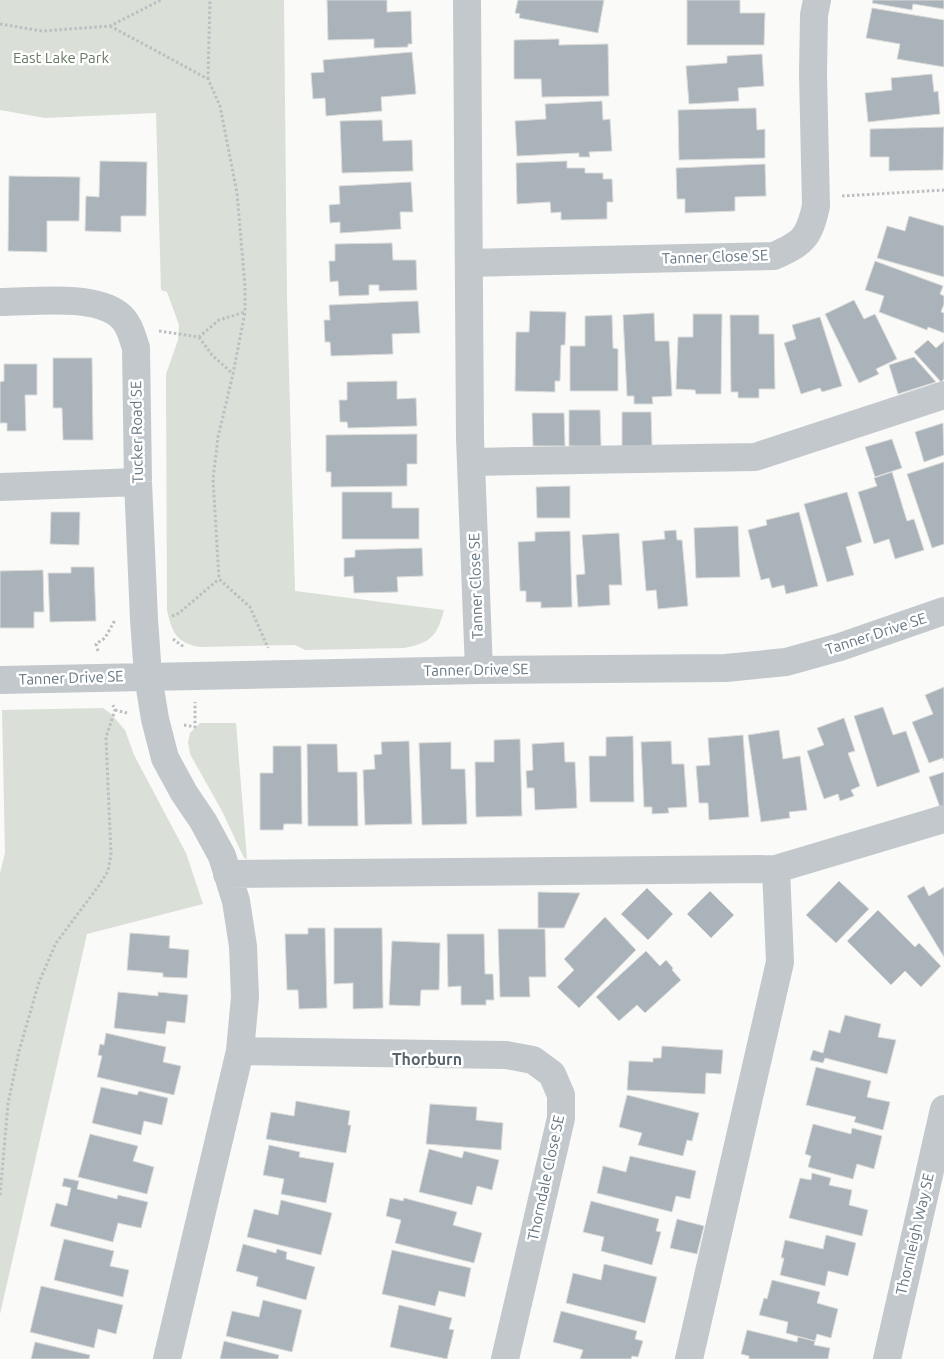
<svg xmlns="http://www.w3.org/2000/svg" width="944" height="1359" viewBox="0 0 944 1359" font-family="Ubuntu,sans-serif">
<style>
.green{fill:#dadfd7}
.building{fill:#aab3b9;stroke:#dcdcda}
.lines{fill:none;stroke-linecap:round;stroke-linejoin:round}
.path{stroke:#bbbfc2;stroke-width:3;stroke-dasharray:2.5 2.5;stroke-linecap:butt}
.minor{stroke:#c3c8cc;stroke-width:28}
.labels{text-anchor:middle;stroke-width:5;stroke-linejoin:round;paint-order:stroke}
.park-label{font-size:15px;fill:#687a64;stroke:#fff}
.street-label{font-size:15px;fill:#657683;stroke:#fff}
.neighbourhood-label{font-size:16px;font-weight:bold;fill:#57646e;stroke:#fff}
</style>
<rect width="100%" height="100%" fill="#fafaf8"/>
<path class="green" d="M 0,0 L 284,0 L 287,298 L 295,591 L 444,610 C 437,636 431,643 404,648 L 305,650 L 295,645 L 200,647 C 176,643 172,632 167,610 L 166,374 L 178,340 L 179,325 L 167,292 L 161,290 L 156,113 L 45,118 L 0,110 Z
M 103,708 L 111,714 L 125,730 L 134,755 L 186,853 L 203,904 L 87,934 L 0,1314 L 0,873 L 5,853 L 2,710 Z
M 200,723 L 236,723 L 247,859 L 244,858 L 222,811 L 190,754 L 188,742 L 190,733 Z"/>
<path class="building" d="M 327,0 L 387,0 L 387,12 L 411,11 L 412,44 L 408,44 L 408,47 L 374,48 L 374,39 L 328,40 Z
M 518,0 L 604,0 L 598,33 L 519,18 L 520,14 L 515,13 Z
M 687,0 L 740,0 L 740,13 L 765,13 L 764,45 L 687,45 Z
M 873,0 L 944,0 L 944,9 L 913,4 L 912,10 L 872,3 Z
M 872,8 L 944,20 L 944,67 L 897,59 L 900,44 L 866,38 Z
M 559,39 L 559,45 L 608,44 L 609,96 L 542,97 L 541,79 L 514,79 L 514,40 Z
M 412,52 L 416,94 L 381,97 L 382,111 L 326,116 L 325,98 L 313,99 L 311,73 L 324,72 L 323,60 Z
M 762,54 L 764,86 L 738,88 L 739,101 L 689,104 L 686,66 L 727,63 L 727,56 Z
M 932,74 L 934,92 L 938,91 L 940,114 L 868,122 L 865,93 L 892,90 L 891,78 Z
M 602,101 L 603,120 L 610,119 L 612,151 L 589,152 L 590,157 L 579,157 L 579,153 L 517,156 L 515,121 L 546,119 L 545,104 Z
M 756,108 L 757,130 L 765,129 L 765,158 L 679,160 L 678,110 Z
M 382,120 L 383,141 L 412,140 L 413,171 L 342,173 L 340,121 Z
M 944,127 L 943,170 L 889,171 L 889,157 L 870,157 L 870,129 Z
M 100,161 L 147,162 L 146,216 L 121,216 L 121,232 L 85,231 L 86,196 L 99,197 Z
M 567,161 L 567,168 L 585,168 L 585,173 L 603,173 L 603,179 L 612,179 L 613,202 L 607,202 L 607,219 L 561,220 L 561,212 L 551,213 L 550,202 L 517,204 L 516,163 Z
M 765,164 L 766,196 L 735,197 L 735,211 L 685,213 L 685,199 L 677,199 L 676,168 Z
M 9,176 L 80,177 L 79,221 L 47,221 L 47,252 L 8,251 Z
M 411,182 L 413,212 L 400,212 L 401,229 L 340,233 L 340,222 L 330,223 L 329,205 L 340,204 L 339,186 Z
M 909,216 L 944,226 L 944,277 L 877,258 L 887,226 L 905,231 Z
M 392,243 L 393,260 L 416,260 L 417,290 L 379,291 L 379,285 L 369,285 L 369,295 L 339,296 L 338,281 L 330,282 L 329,261 L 335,261 L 335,244 Z
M 875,261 L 943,286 L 940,294 L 944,296 L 944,304 L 941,312 L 944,313 L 944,333 L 928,327 L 927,330 L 879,312 L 884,296 L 865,290 Z
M 854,300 L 864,319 L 875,314 L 897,359 L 876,369 L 879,374 L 859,383 L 825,314 Z
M 418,301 L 420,333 L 392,334 L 393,354 L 331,356 L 330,342 L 325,342 L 324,320 L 330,320 L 329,305 Z
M 530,311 L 566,312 L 565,345 L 561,345 L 560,381 L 555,381 L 555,392 L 515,391 L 516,332 L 529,332 Z
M 654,313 L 655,341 L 669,341 L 672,396 L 652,397 L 653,404 L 634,404 L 634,396 L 627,396 L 623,315 Z
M 693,314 L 722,314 L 721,394 L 696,394 L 695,390 L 676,389 L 678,337 L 693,337 Z
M 612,315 L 613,348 L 618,349 L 618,391 L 570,391 L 570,346 L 585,346 L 585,316 Z
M 730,315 L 759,315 L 759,334 L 774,334 L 775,389 L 759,389 L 759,398 L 738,398 L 738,392 L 731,392 Z
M 820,317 L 842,386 L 822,392 L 820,388 L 801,394 L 784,343 L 796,339 L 792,325 Z
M 928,340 L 936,348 L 944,341 L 944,379 L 941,382 L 914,352 Z
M 914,357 L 936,382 L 898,394 L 889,365 Z
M 53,358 L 92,358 L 93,440 L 63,440 L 62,408 L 53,408 Z
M 4,364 L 37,364 L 37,395 L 25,395 L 26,431 L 7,431 L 7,423 L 0,423 L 0,382 L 4,381 Z
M 397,381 L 397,399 L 416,398 L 417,426 L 348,428 L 347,422 L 340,422 L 339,400 L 347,400 L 347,382 Z
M 569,410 L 600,410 L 601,446 L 569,446 Z
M 622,412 L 651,412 L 652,446 L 622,446 Z
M 532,413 L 564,413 L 565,446 L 533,446 Z
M 943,423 L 944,455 L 924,462 L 915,432 Z
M 417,434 L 417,464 L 407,464 L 407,486 L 331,487 L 331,472 L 326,472 L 326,435 Z
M 892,439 L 902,468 L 875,477 L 865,447 Z
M 944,462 L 944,544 L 932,548 L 907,474 Z
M 892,472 L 907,521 L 914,519 L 924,550 L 895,559 L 889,539 L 874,544 L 858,492 L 877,486 L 874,478 Z
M 570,486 L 570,518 L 537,518 L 536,487 Z
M 342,492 L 392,492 L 392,508 L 419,508 L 419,539 L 342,539 Z
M 847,492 L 862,542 L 846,547 L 854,575 L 827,582 L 804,504 Z
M 51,512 L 80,512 L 79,545 L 50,544 Z
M 799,512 L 818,586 L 786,594 L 784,585 L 772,588 L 769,578 L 761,580 L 748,530 L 767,525 L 766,520 Z
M 738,526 L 740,577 L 696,578 L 694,528 Z
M 676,530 L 677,540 L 682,540 L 688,606 L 658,609 L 656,590 L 646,591 L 642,541 L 665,539 L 664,531 Z
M 570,531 L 572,607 L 541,608 L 541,602 L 526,602 L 526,591 L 520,591 L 518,542 L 535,541 L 535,532 Z
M 619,533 L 622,585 L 609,585 L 610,605 L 578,607 L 576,575 L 585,574 L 582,535 Z
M 422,548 L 423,576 L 397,577 L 398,592 L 354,593 L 353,576 L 344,577 L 344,558 L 355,557 L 355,550 Z
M 71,567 L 94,567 L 96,621 L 50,622 L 48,573 L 71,573 Z
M 43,570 L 44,612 L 34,612 L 34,628 L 0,628 L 0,571 Z
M 944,687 L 944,761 L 943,758 L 929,763 L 912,722 L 933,714 L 925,695 Z
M 883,707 L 893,735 L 906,731 L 920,772 L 877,787 L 854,716 Z
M 844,718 L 855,751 L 848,753 L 860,786 L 851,790 L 854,796 L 840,801 L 838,794 L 824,799 L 807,751 L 824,745 L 817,728 Z
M 779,730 L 783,759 L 800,756 L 807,810 L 789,812 L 790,818 L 761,822 L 748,735 Z
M 743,735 L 749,817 L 709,820 L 708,803 L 699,803 L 696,766 L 710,765 L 708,738 Z
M 633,736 L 634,802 L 590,802 L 589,756 L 606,756 L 606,737 Z
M 520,739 L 522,816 L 476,817 L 475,762 L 494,762 L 494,740 Z
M 409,741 L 412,824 L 365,825 L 363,770 L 375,769 L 374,755 L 382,754 L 381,742 Z
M 671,741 L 672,764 L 684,764 L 687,807 L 668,808 L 669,813 L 652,814 L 652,807 L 644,807 L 641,742 Z
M 451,742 L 451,769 L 465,769 L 467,824 L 422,825 L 419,743 Z
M 564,742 L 565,762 L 575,762 L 577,808 L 535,810 L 534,788 L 527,788 L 526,771 L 533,770 L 532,744 Z
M 307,744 L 337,744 L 338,772 L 357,772 L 358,826 L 308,826 Z
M 273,746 L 301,746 L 302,824 L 284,824 L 283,830 L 260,830 L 260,773 L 273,773 Z
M 944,772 L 944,809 L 941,810 L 929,777 Z
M 839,881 L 869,909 L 836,943 L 806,915 Z
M 924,886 L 929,896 L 944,887 L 944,957 L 907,896 Z
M 647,888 L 673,914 L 648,940 L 621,914 Z
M 710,891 L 734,915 L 711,938 L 687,914 Z
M 538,892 L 580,893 L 564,928 L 538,928 Z
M 878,910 L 915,947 L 919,943 L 941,966 L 921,987 L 905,971 L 891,985 L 847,941 Z
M 605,917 L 636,950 L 579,1008 L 557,987 L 574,970 L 564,959 Z
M 308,928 L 325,928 L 327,1008 L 299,1009 L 298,990 L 287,990 L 285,934 L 308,934 Z
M 334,928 L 382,928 L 383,1008 L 353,1009 L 353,983 L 334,984 Z
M 498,929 L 545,929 L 546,977 L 529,977 L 530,997 L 500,997 Z
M 130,933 L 170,936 L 169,948 L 189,950 L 187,978 L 163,977 L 163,973 L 127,970 Z
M 447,934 L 484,934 L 485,974 L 493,974 L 494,1000 L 486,1000 L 486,1005 L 461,1005 L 461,986 L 448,987 Z
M 392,941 L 440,943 L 439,990 L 421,990 L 420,1006 L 389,1005 Z
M 646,951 L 660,966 L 666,960 L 673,968 L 672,970 L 681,980 L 645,1013 L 637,1005 L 619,1021 L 596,997 Z
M 118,992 L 158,996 L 158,992 L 188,995 L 185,1023 L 167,1021 L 165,1034 L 114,1028 Z
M 845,1015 L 881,1024 L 878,1037 L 896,1040 L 887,1074 L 825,1058 L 823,1063 L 810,1060 L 813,1050 L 823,1053 L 829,1030 L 840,1033 Z
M 106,1033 L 166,1047 L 163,1062 L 181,1066 L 174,1095 L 97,1077 L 102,1056 L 98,1055 L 100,1044 L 104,1045 Z
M 662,1046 L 723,1050 L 721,1074 L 706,1073 L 705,1094 L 627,1090 L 629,1061 L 653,1062 L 653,1058 L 661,1058 Z
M 816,1067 L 871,1081 L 867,1097 L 890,1102 L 883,1130 L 854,1122 L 856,1117 L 806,1105 Z
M 101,1087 L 137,1095 L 139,1091 L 168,1098 L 162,1125 L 144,1121 L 141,1135 L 92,1123 Z
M 627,1095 L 699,1113 L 692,1141 L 687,1140 L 683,1156 L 638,1145 L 642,1133 L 619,1127 Z
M 296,1101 L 350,1111 L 348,1125 L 351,1125 L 346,1153 L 266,1139 L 271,1112 L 294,1116 Z
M 430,1104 L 477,1107 L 476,1120 L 503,1123 L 501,1150 L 426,1144 Z
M 813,1124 L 851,1134 L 852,1128 L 882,1136 L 874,1169 L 857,1164 L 853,1179 L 808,1167 L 811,1156 L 805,1154 Z
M 90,1134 L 138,1146 L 133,1161 L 154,1167 L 147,1194 L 78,1177 Z
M 269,1145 L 300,1152 L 299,1157 L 334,1163 L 326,1203 L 281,1194 L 284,1179 L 263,1175 Z
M 429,1149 L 462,1158 L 464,1151 L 499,1160 L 492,1190 L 477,1186 L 472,1205 L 419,1192 Z
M 630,1156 L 696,1171 L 690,1199 L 676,1196 L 672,1212 L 597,1193 L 603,1166 L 626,1172 Z
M 812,1173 L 831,1178 L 829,1185 L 852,1190 L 849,1205 L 868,1210 L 862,1236 L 789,1218 L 800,1178 L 811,1180 Z
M 64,1178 L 79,1181 L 77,1189 L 117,1199 L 118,1195 L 148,1202 L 141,1228 L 118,1223 L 113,1242 L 50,1226 L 56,1203 L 67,1206 L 71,1188 L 62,1186 Z
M 390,1198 L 403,1201 L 404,1198 L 457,1212 L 453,1225 L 482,1233 L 474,1263 L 395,1243 L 401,1220 L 386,1216 Z
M 281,1200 L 332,1213 L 321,1255 L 247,1237 L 254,1209 L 278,1215 Z
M 591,1201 L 659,1219 L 656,1231 L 661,1232 L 652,1265 L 601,1251 L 604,1237 L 583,1232 Z
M 677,1219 L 704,1226 L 697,1254 L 670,1248 Z
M 826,1235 L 856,1243 L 848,1276 L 828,1271 L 825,1286 L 780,1275 L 784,1258 L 781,1258 L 785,1240 L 823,1249 Z
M 64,1239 L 114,1251 L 110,1266 L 129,1270 L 123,1297 L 54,1280 Z
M 243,1244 L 276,1253 L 277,1249 L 287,1252 L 286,1259 L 315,1267 L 306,1300 L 256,1286 L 258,1277 L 236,1271 Z
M 392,1250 L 471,1268 L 465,1297 L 439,1291 L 435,1306 L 382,1294 Z
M 604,1264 L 657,1277 L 645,1323 L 566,1303 L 573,1273 L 601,1280 Z
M 772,1280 L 820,1292 L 817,1303 L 838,1309 L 831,1338 L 817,1334 L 815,1341 L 786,1333 L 788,1322 L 759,1315 L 764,1298 L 767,1299 Z
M 41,1286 L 123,1305 L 116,1334 L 98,1329 L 94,1348 L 30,1332 Z
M 263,1300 L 302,1310 L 292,1352 L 226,1336 L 232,1311 L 259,1317 Z
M 399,1305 L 452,1318 L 449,1329 L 454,1330 L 447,1359 L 390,1347 Z
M 561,1311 L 637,1331 L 635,1339 L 643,1341 L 638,1357 L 632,1356 L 631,1359 L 580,1359 L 583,1350 L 553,1342 Z
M 747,1330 L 797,1342 L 798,1337 L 815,1341 L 814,1345 L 830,1348 L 828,1359 L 749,1359 L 749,1356 L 741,1354 Z
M 224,1341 L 279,1355 L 278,1359 L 220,1359 Z
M 35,1342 L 90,1355 L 89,1359 L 31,1359 Z"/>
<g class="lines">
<path class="path" d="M 0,24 L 42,31 L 110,26 L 161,0
M 110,26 L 208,79 L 220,106 L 237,193 L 245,286 L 245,312 L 233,374 L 218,437 L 213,479 L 219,579 L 250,607 L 268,648
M 208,79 L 210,0
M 842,196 L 944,190
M 159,331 L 199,337 L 219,320 L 245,312
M 199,337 L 212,355 L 233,374
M 172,616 L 179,613 L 219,579
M 173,639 L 184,647
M 98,651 L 96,644 L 105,638 L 115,620
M 115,710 L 127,713
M 184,725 L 195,727 L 195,702
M 0,1195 L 8,1104 L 19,1051 L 39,982 L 56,943 L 100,884 L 108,871 L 111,855 L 106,737 L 115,710 L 113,705"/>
<path class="minor" d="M 467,0 L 470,438 L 479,670
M 469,263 L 774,256 C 803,243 809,238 816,206 L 813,74 L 814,15 L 817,0
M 0,302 C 33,302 91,294 118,314 C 129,322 132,336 136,348 L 138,482 L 144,619 L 148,676 L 155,719 L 165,758 L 184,793 L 203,821 L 222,856 L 236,901 L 243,946 L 245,997 L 240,1051 L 167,1359
M 471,462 L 755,457 L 944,395
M 0,487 L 138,482
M 0,680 L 479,670 L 726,668 L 786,662 L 840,647 L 944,611
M 227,874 L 776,869 L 944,819
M 240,1051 L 506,1055 L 533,1060 L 552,1074 L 561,1095 L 561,1118 L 505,1359
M 689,1359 L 780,962 L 776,869
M 887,1359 L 944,1109"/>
</g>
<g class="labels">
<g class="park-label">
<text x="61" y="63">East Lake Park</text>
</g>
<g class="street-label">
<text transform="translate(715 257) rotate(-2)" y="5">Tanner Close SE</text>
<text transform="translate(137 432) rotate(-91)" y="5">Tucker Road SE</text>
<text transform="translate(476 586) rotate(-92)" y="5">Tanner Close SE</text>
<text transform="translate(876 634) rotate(-18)" y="5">Tanner Drive SE</text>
<text transform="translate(476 670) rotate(-1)" y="5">Tanner Drive SE</text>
<text transform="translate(71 678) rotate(-2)" y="5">Tanner Drive SE</text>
<text transform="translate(546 1178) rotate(-78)" y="5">Thorndale Close SE</text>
<text transform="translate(915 1234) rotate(-77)" y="5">Thornleigh Way SE</text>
</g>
<g class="neighbourhood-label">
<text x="427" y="1065">Thorburn</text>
</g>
</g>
</svg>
